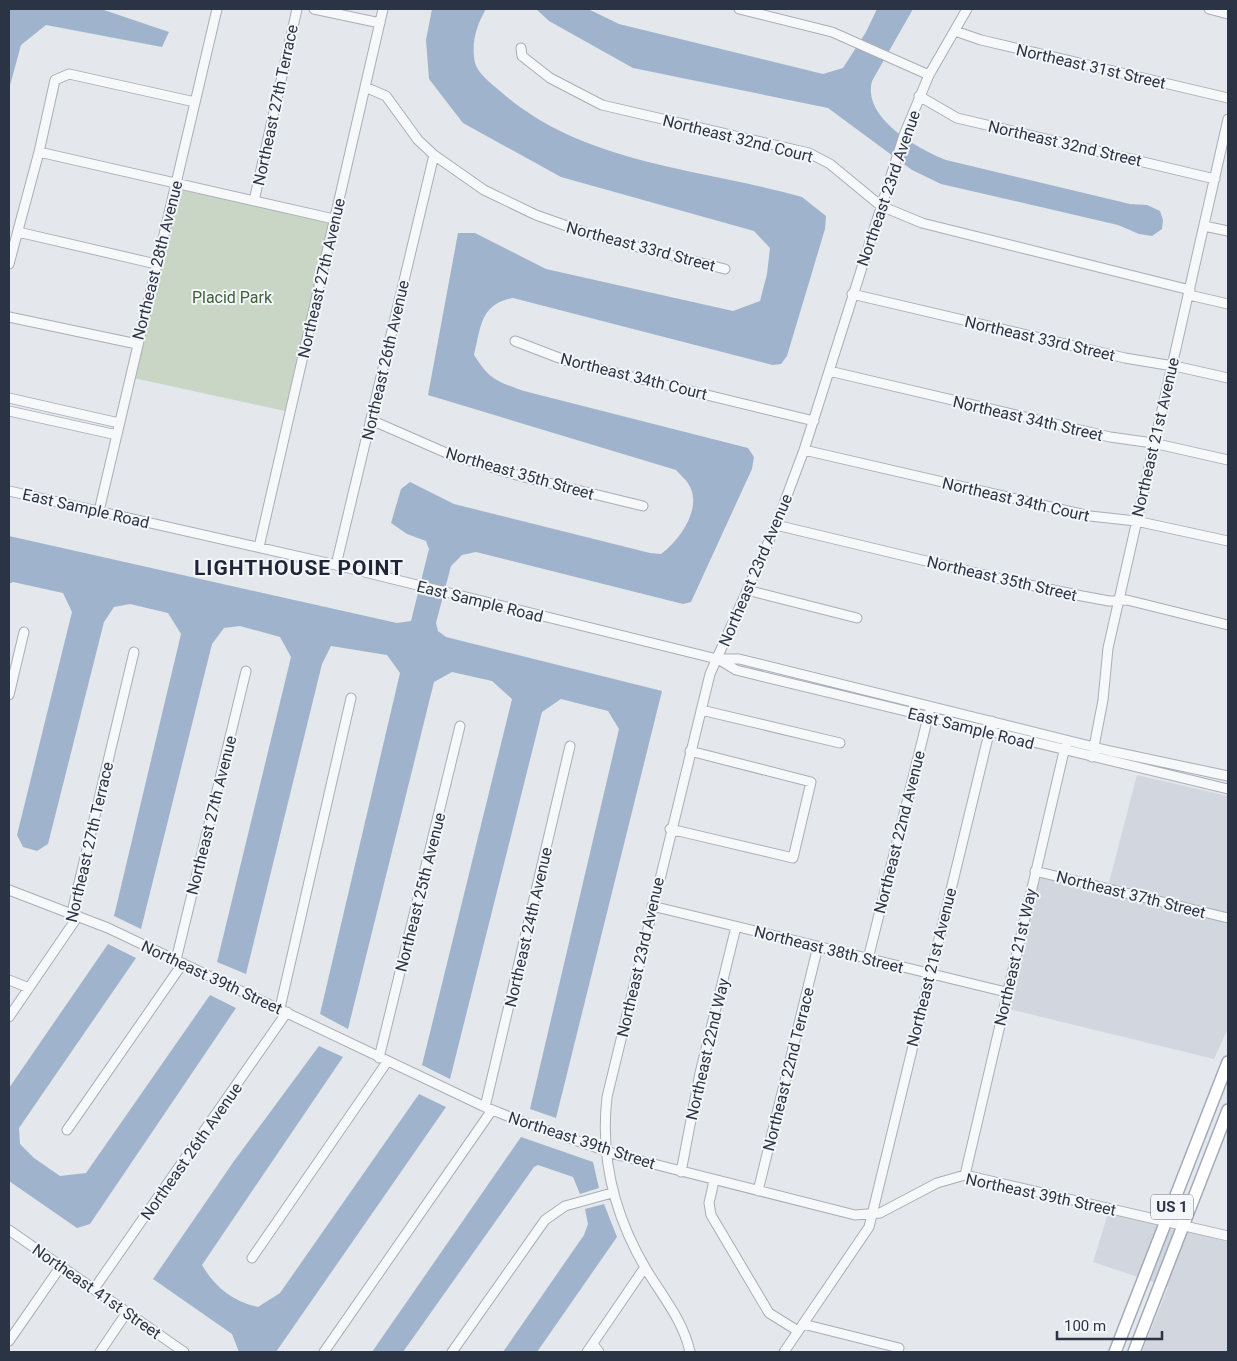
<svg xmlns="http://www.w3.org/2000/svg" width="1237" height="1361" viewBox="0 0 1237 1361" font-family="Roboto,sans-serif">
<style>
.built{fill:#d2d6de}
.green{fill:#c9d6c5}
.water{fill:#9fb4cc}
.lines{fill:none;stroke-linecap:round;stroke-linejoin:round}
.minor-casing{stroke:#a9aeb7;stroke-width:11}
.major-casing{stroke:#a3abb8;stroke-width:14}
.minor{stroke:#f7f8fa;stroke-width:9}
.major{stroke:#fff;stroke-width:11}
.labels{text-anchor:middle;stroke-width:4;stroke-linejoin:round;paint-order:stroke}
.shield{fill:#f4f6f9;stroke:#676e7b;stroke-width:1}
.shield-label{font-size:15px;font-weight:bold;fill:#2b3445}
.street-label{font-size:16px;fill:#2b3445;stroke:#f4f6f9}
.park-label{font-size:16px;fill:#3f6138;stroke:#f4f6f9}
.district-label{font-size:21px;font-weight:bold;letter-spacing:1px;fill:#1d2536;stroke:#f4f6f9}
</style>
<rect width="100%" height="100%" fill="#e4e7ec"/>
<path class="built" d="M 1137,775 L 1228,796 L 1228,1028 L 1214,1059 L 1005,1008 L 1038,877 L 1106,894 Z
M 1109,1210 L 1228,1242 L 1228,1352 L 1142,1352 L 1168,1287 L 1093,1262 Z"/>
<path class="green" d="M 178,189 L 329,223 L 285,411 L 134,378 Z"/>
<path class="water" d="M 9,9 L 101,9 L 169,32 L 162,47 L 46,25 L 21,45 L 9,89 Z
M 432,9 L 486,9 C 476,26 471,43 475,63 C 478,74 492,84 500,91 C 583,165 700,168 802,197 L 826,216 L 825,229 L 787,356 L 781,364 L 773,365 L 513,298 C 480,304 481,327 474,355 C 490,380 496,381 524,391 L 748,448 L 754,457 L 752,469 L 691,602 L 683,604 L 476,552 L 462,555 L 451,566 L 436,623 L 438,631 L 446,637 L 662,691 L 556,1118 L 530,1109 L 619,729 L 608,711 L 561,699 L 542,712 L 450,1079 L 422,1065 L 512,699 L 492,681 L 452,672 L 434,682 L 348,1029 L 320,1014 L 400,673 L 387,655 L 331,646 L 322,664 L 246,974 L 217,962 L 291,657 L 280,637 L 240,626 L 224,628 L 212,644 L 141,929 L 114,916 L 181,634 L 168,613 L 130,604 L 114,607 L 104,622 L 48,844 L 37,851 L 23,847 L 17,835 L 72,612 L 63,593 L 13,582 L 9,584 L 9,536 L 397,623 L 411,621 L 429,549 L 426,541 L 407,534 L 391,523 L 401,489 L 410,482 L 454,504 L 650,553 L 661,554 C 679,541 703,508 689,485 C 686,479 680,475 676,470 L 428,395 L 458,233 L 475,233 L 546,269 L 733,311 L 760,301 L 767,274 L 770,248 L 754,231 L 561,177 L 463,123 L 429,79 L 426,40 Z
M 536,9 L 588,9 L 619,24 L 823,74 L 843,68 L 866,32 L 877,9 L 913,9 L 872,81 C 862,118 918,149 946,160 L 1130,204 L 1147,205 L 1160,211 L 1163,220 L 1162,229 L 1152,236 L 1139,234 L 1118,225 L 941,184 L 912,170 L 828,108 L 633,68 L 549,21 Z
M 108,944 L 136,958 L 19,1128 L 20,1144 L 34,1158 L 60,1176 L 86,1173 L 210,995 L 236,1008 L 90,1224 L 77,1228 L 9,1181 L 9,1088 Z
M 319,1046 L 343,1057 L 202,1265 C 214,1286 233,1302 258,1307 L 280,1293 L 419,1094 L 446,1107 L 276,1352 L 239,1352 L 232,1334 L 153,1279 L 234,1161 Z
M 521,1137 L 593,1162 L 599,1188 L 580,1194 L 573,1177 L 538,1165 L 534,1167 L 403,1352 L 372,1352 Z
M 604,1204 L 617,1237 L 537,1352 L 503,1352 L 584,1235 L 588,1224 L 585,1209 Z"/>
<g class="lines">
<g class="minor-casing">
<path id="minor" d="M 314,9 L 380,23
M 739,9 L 832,32 L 929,75
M 1209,9 L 1228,14
M 955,31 L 981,40 L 1228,98
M 521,48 L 522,56 L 550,78 L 602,105 L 809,153 L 830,164 L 881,206 L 922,223 L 1190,290
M 365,87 L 386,96 L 418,140 L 434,155 L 484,190 L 536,215 L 598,237 L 725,269
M 919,96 L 957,118 L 1215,179
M 39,152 L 334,219
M 254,201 L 297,9
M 1204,226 L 1228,231
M 18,232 L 156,264
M 9,264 L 39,152 L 55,80 L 69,74 L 195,102
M 852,294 L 1125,358 L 1179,367 L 1228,378
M 1189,295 L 1228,304
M 9,317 L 137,344
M 515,341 L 567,361 L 814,421
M 829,371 L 1110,437 L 1153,443 L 1228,460
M 9,398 L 119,423
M 9,411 L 117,435
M 371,420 L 451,455 L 520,476 L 643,506
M 804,450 L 1090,516 L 1136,521 L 1228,541
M 9,491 L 336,565 L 717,659 L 739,659 L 1110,751 L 1228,776
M 99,511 L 217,9
M 776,525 L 997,578 L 1082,596 L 1109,601 L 1127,600 L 1228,625
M 259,547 L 383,9
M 336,565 L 434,155
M 747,590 L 857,618
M 718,659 L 736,670 L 1228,789
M 9,695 L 24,632
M 701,710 L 840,743
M 1092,757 L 1103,700 L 1108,648 L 1228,119
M 670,829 L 793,858 L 811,782 L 690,751
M 1035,871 L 1228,918
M 9,890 L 108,928 L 485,1107 L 520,1121 L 618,1155 L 855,1215 L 880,1213 L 937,1183 L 965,1175 L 1228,1236
M 652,906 L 1006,992
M 868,959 L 929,713
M 176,960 L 246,671
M 9,980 L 29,988
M 280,1008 L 351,698
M 9,1017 L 74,922 L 73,908 L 134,652
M 379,1058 L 460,726
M 485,1107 L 570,746
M 67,1130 L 183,963
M 681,1172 L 700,1073 L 736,927
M 965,1175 L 1065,747
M 714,1181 L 709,1203 L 711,1215 L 769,1313 L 798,1331
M 758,1191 L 818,946
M 9,1230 L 184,1352
M 252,1258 L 387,1062
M 94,1289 L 287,1012
M 803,1324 L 899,1348
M 9,1341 L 61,1266
M 593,1344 L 599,1352
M 100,1352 L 127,1312
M 324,1352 L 492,1110
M 452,1352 L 545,1220 L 565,1206 L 612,1193
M 587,1352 L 645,1267
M 690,1352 C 683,1320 662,1296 646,1269 C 614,1215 600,1159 607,1097 L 710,674 L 776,525 L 804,450 L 904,135 L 929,75 L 967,9
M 784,1352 L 869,1227 L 992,721"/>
</g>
<g class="major-casing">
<path id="major" d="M 1115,1352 L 1228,1062
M 1134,1352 L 1228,1110"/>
</g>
<use href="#minor" class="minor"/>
<use href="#major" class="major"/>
</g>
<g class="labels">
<rect class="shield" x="1151" y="1194.5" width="42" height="25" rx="4"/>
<g class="shield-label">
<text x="1172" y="1212">US 1</text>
</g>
<g class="street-label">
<text transform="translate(1091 66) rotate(13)" y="6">Northeast 31st Street</text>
<text transform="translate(275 105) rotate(-78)" y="6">Northeast 27th Terrace</text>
<text transform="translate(738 138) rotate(14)" y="6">Northeast 32nd Court</text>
<text transform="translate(1065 143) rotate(13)" y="6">Northeast 32nd Street</text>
<text transform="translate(888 188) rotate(-71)" y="6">Northeast 23rd Avenue</text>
<text transform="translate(641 246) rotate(15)" y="6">Northeast 33rd Street</text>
<text transform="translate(157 260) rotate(-76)" y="6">Northeast 28th Avenue</text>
<text transform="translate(321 278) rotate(-77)" y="6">Northeast 27th Avenue</text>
<text transform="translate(1040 338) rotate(13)" y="6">Northeast 33rd Street</text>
<text transform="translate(385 360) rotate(-77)" y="6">Northeast 26th Avenue</text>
<text transform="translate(634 376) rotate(14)" y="6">Northeast 34th Court</text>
<text transform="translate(1028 418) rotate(13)" y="6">Northeast 34th Street</text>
<text transform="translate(1155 437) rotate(-77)" y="6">Northeast 21st Avenue</text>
<text transform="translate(520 473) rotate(16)" y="6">Northeast 35th Street</text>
<text transform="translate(1016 499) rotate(13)" y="6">Northeast 34th Court</text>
<text transform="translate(86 508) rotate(13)" y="6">East Sample Road</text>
<text transform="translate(755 570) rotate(-67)" y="6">Northeast 23rd Avenue</text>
<text transform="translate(1002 578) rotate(13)" y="6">Northeast 35th Street</text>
<text transform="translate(480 601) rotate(14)" y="6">East Sample Road</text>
<text transform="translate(971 728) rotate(14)" y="6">East Sample Road</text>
<text transform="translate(211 815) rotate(-76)" y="6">Northeast 27th Avenue</text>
<text transform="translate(899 832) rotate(-76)" y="6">Northeast 22nd Avenue</text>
<text transform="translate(89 842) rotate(-77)" y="6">Northeast 27th Terrace</text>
<text transform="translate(420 892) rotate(-76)" y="6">Northeast 25th Avenue</text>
<text transform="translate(1131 894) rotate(14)" y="6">Northeast 37th Street</text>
<text transform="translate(528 927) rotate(-77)" y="6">Northeast 24th Avenue</text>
<text transform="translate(829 949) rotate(14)" y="6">Northeast 38th Street</text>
<text transform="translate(640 957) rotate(-77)" y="6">Northeast 23rd Avenue</text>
<text transform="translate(1015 957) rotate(-77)" y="6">Northeast 21st Way</text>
<text transform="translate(931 967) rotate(-76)" y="6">Northeast 21st Avenue</text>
<text transform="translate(212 977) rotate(25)" y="6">Northeast 39th Street</text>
<text transform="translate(707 1049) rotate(-77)" y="6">Northeast 22nd Way</text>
<text transform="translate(788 1069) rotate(-76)" y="6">Northeast 22nd Terrace</text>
<text transform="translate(582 1140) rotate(18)" y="6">Northeast 39th Street</text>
<text transform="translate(191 1151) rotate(-55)" y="6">Northeast 26th Avenue</text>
<text transform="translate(1041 1194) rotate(12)" y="6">Northeast 39th Street</text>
<text transform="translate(97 1291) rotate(35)" y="6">Northeast 41st Street</text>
</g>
<g class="park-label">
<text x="232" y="303">Placid Park</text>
</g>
<g class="district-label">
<text x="299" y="575">LIGHTHOUSE POINT</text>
</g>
</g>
<rect width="1237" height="1361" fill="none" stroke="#2b3445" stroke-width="20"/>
<path d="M1057 1331v8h105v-8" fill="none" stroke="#2b3445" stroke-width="2.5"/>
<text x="1064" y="1331" font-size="15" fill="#2b3445" stroke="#f4f6f9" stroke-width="4" paint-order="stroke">100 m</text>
</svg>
